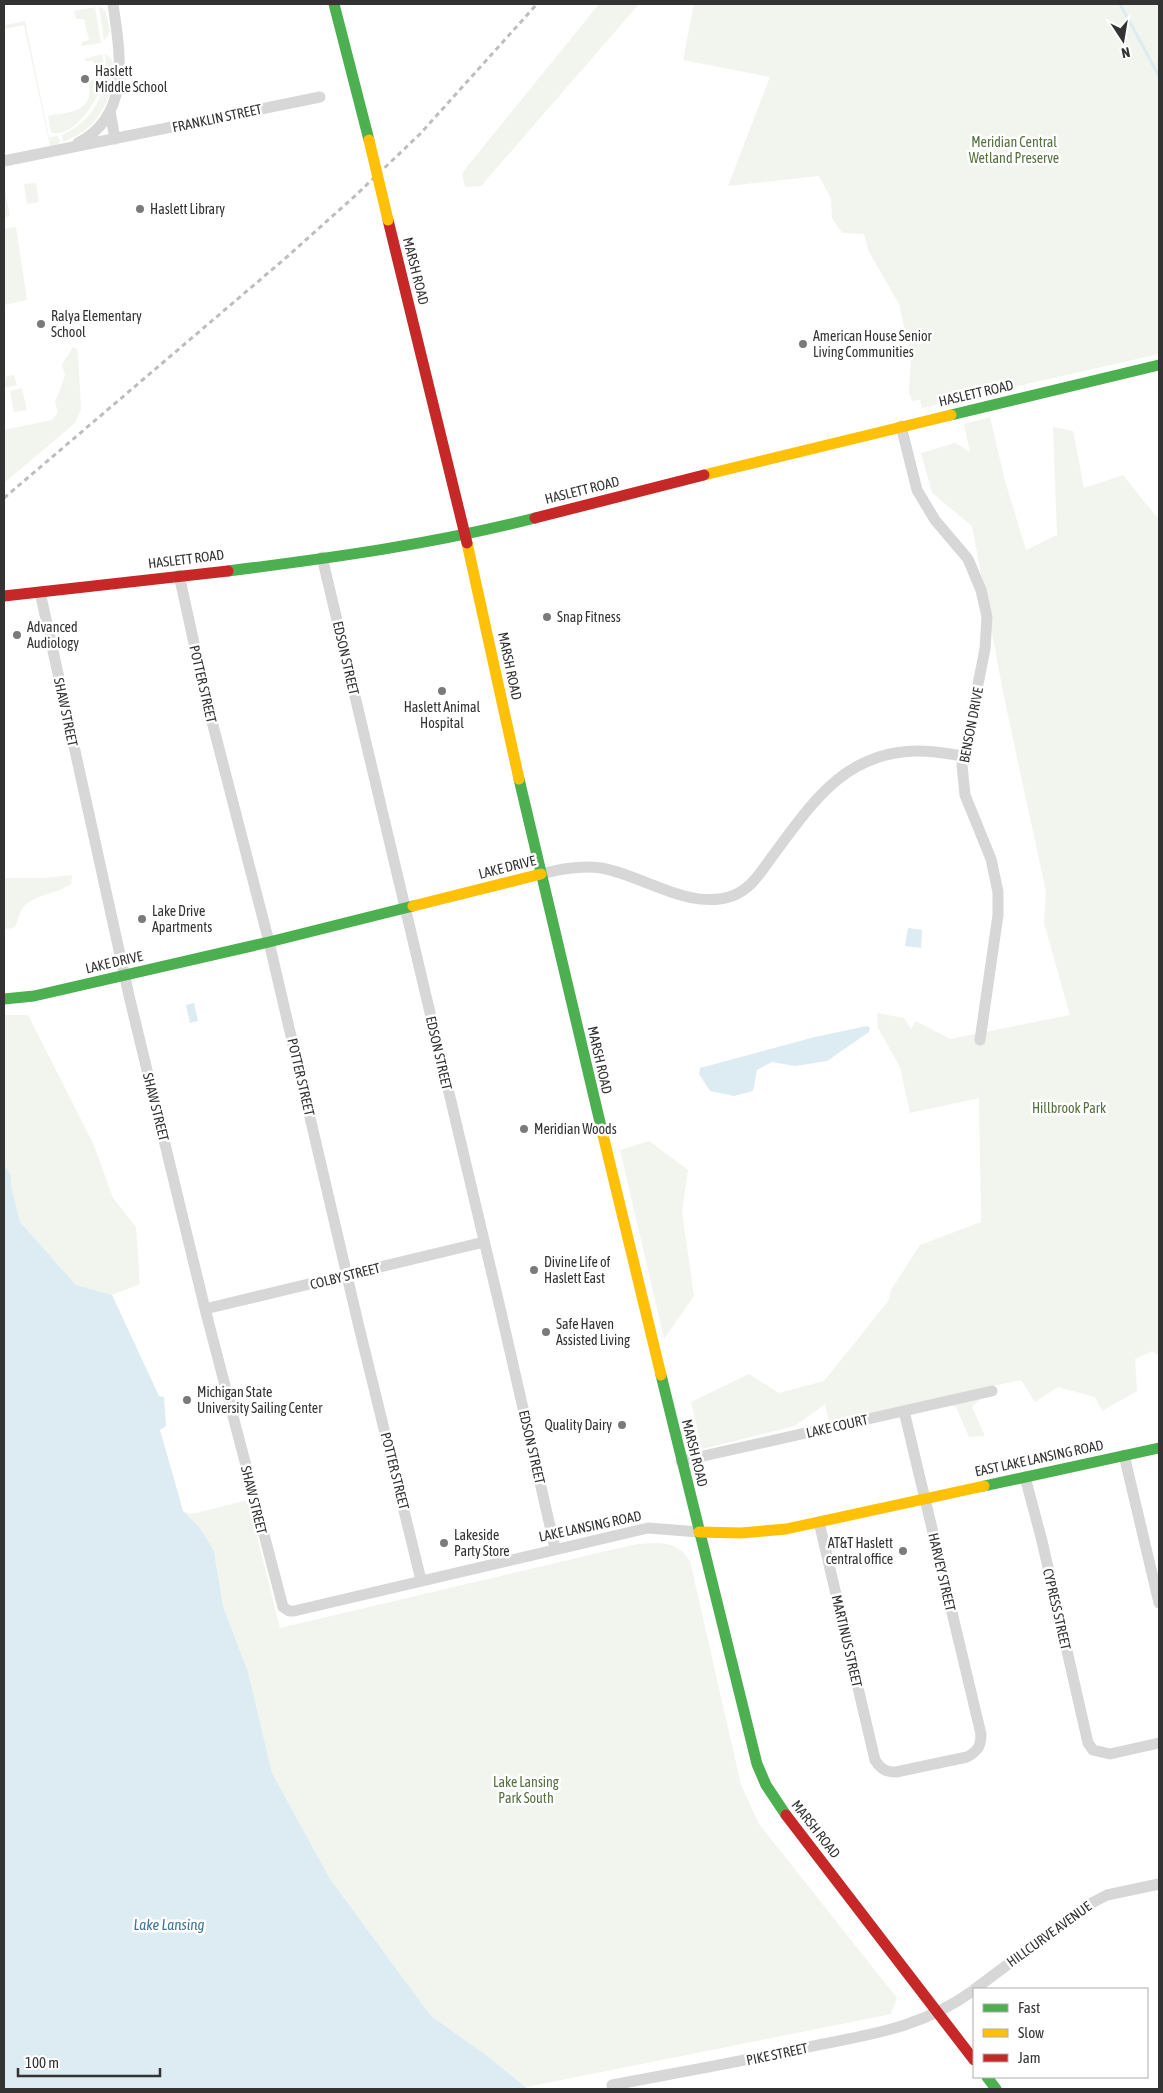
<svg xmlns="http://www.w3.org/2000/svg" width="1163" height="2093" viewBox="0 0 1163 2093" font-family="'Asap Condensed',sans-serif">
<style>
.green{fill:#f1f5ed}
.water{fill:#ddebf3}
.lines{fill:none;stroke-linecap:round;stroke-linejoin:round}
.stream{stroke:#ddebf3;stroke-width:3}
.street{stroke:#d7d7d7;stroke-width:11}
.fast{stroke:#4caf50;stroke-width:11}
.slow{stroke:#ffc107;stroke-width:11}
.jam{stroke:#c62828;stroke-width:11}
.rail{stroke:#bebebe;stroke-width:3;stroke-dasharray:5 4;stroke-linecap:butt}
.slow-bridge{stroke:#ffc107;stroke-width:11}
.poi-dot{fill:#7a7a7a;stroke:#fff;stroke-width:2}
.labels{text-anchor:middle;stroke-width:5;stroke-linejoin:round;paint-order:stroke}
.poi-label{font-size:14px;fill:#333;stroke:#fff;text-anchor:start}
.street-label{font-size:14px;fill:#333;stroke:#fff}
.park-label{font-size:14px;fill:#56703f;stroke:#fff}
.water-label{font-size:15px;font-style:italic;fill:#3f7597;stroke:#fff}
</style>
<rect width="100%" height="100%" fill="#fff"/>
<path class="green" d="M 599,4 L 639,4 L 481,186 L 465,187 L 462,173 Z
M 694,4 L 1159,4 L 1159,354 L 922,408 L 920,400 L 912,401 L 909,392 L 911,359 L 899,304 L 868,250 L 864,234 L 842,233 L 832,218 L 831,199 L 819,176 L 728,186 L 770,77 L 683,60 Z
M 99,5 L 106,12 L 110,32 L 104,41 Z
M 95,7 L 101,43 L 81,46 L 82,42 L 89,40 L 84,19 L 76,19 L 74,11 Z
M 25,21 L 49,137 L 58,136 L 60,143 L 50,146 L 24,25 L 4,29 L 4,25 Z
M 102,54 C 104,64 105,75 102,85 C 98,101 70,141 51,132 L 48,116 C 61,113 85,113 89,97 C 90,92 89,86 89,81 L 97,78 L 93,61 L 86,61 L 84,59 Z
M 105,54 C 128,66 104,113 90,126 C 82,133 73,138 63,142 L 62,135 C 95,120 110,89 105,54 Z
M 36,183 L 39,202 L 27,204 L 24,184 Z
M 4,185 L 10,216 L 4,217 Z
M 16,227 L 27,300 L 4,305 L 4,229 Z
M 73,347 L 77,349 L 78,355 L 81,409 L 75,423 L 4,483 L 4,430 L 52,420 L 58,413 L 55,401 C 61,391 61,385 65,375 L 62,365 Z
M 14,375 L 17,385 L 4,388 L 4,377 Z
M 22,388 L 27,410 L 14,412 L 10,391 Z
M 990,417 L 1005,481 L 1026,550 L 1057,535 L 1053,427 L 1073,431 L 1084,488 L 1123,475 L 1156,516 L 1159,515 L 1159,1356 L 1152,1351 L 1135,1359 L 1137,1391 L 1102,1411 L 1095,1397 L 1058,1387 L 1035,1402 L 1021,1380 L 993,1386 L 972,1407 L 985,1436 L 969,1437 L 956,1407 L 929,1400 L 829,1422 L 825,1404 L 795,1426 L 702,1449 L 691,1402 L 749,1374 L 779,1393 L 824,1381 L 889,1300 L 891,1290 L 920,1245 L 981,1222 L 979,1098 L 910,1113 L 900,1067 L 878,1028 L 877,1013 L 904,1018 L 911,1029 L 916,1021 L 950,1039 L 1070,1015 L 1044,923 L 1046,892 L 1004,697 L 972,526 L 932,493 L 921,453 L 955,443 L 970,452 L 964,424 Z
M 72,875 L 71,884 C 57,894 37,894 24,906 C 20,910 18,921 15,927 L 4,930 L 4,878 L 44,878 Z
M 4,1015 L 28,1015 L 93,1143 L 113,1198 L 136,1227 L 140,1284 L 112,1295 L 76,1285 L 20,1222 L 11,1185 L 10,1176 L 4,1164 Z
M 649,1141 L 688,1170 L 682,1211 L 694,1296 L 664,1339 L 620,1150 Z
M 248,1500 L 280,1628 L 632,1545 C 655,1542 677,1539 690,1561 L 741,1785 L 759,1824 L 897,1998 L 891,2014 L 526,2087 L 489,2057 L 431,2016 L 330,1879 L 272,1773 L 248,1672 L 223,1606 L 214,1551 L 183,1511 L 192,1514 Z"/>
<path class="water" d="M 908,928 L 922,930 L 921,948 L 905,946 Z
M 194,1003 L 198,1021 L 190,1023 L 186,1005 Z
M 867,1026 L 870,1028 L 869,1032 L 827,1061 L 795,1066 L 772,1062 L 757,1070 L 753,1091 L 734,1096 L 710,1091 L 699,1074 L 700,1068 L 815,1037 Z
M 4,1164 L 11,1176 L 11,1185 L 20,1222 L 76,1285 L 112,1295 L 159,1396 L 164,1397 L 166,1426 L 160,1430 L 180,1500 L 183,1511 L 200,1528 L 214,1551 L 223,1606 L 248,1672 L 272,1773 L 330,1879 L 431,2016 L 489,2057 L 528,2089 L 4,2089 Z"/>
<g class="lines">
<path class="stream" d="M 1120,4 L 1159,76"/>
<path class="street" d="M 110,111 L 115,139
M 78,143 C 132,115 120,53 113,4
M 4,161 L 320,97
M 901,426 L 917,490 L 935,520 L 968,559 L 981,590 L 987,617 L 985,649 L 962,765 L 965,795 L 991,859 L 998,892 L 998,915 L 980,1040
M 322,557 L 501,1312 L 555,1548
M 179,575 L 207,702 L 269,942 L 359,1327 L 421,1580
M 40,592 L 130,1000 L 205,1309 L 283,1607 L 289,1611 L 294,1611 L 648,1528 L 699,1532
M 541,874 C 560,869 580,865 601,868 C 643,875 689,911 732,896 C 752,889 762,870 774,854 C 812,803 844,753 915,751 C 931,750 948,754 964,756
M 205,1309 L 484,1242
M 1124,1455 L 1159,1603
M 681,1461 L 992,1391
M 1025,1477 L 1042,1541 L 1088,1743 L 1093,1750 L 1110,1754 L 1159,1743
M 819,1522 L 875,1760 C 881,1769 885,1772 896,1772 L 967,1757 C 978,1751 981,1746 981,1734 L 904,1411
M 975,1989 L 1086,1906 L 1107,1895 L 1159,1884
M 613,2089 L 612,2085 C 676,2073 740,2062 803,2048 C 866,2035 921,2029 974,1990"/>
<path class="fast" d="M 334,4 L 369,140
M 951,415 L 1159,365
M 228,571 C 331,558 434,544 535,518
M 519,779 L 603,1135
M 4,999 L 34,996 L 269,942 L 413,906
M 661,1375 L 757,1764 L 766,1785 L 786,1815
M 984,1486 L 1159,1448
M 987,2077 L 996,2089"/>
<path class="slow" d="M 704,475 L 951,415
M 467,543 L 519,779
M 413,906 L 541,874
M 603,1135 L 661,1375
M 699,1532 L 741,1533 L 786,1529 L 984,1486"/>
<path class="jam" d="M 388,220 L 467,543
M 535,518 L 704,475
M 4,596 L 228,571
M 786,1815 L 974,2060"/>
<path class="rail" d="M 4,498 L 288,256 L 357,194 L 420,134 L 537,4"/>
<path class="slow-bridge" d="M 369,140 L 388,220"/>
</g>
<g class="poi-dot">
<circle cx="85" cy="79" r="5"/>
<circle cx="140" cy="209" r="5"/>
<circle cx="41" cy="324" r="5"/>
<circle cx="803" cy="344" r="5"/>
<circle cx="547" cy="617" r="5"/>
<circle cx="17" cy="635" r="5"/>
<circle cx="442" cy="691" r="5"/>
<circle cx="142" cy="919" r="5"/>
<circle cx="524" cy="1129" r="5"/>
<circle cx="534" cy="1270" r="5"/>
<circle cx="546" cy="1332" r="5"/>
<circle cx="187" cy="1400" r="5"/>
<circle cx="622" cy="1425" r="5"/>
<circle cx="444" cy="1543" r="5"/>
<circle cx="903" cy="1551" r="5"/>
</g>
<g class="labels">
<g class="poi-label">
<text x="95" y="76">Haslett<tspan x="95" dy="16">Middle School</tspan></text>
<text x="150" y="214">Haslett Library</text>
<text x="51" y="321">Ralya Elementary<tspan x="51" dy="16">School</tspan></text>
<text x="813" y="341">American House Senior<tspan x="813" dy="16">Living Communities</tspan></text>
<text x="557" y="622">Snap Fitness</text>
<text x="27" y="632">Advanced<tspan x="27" dy="16">Audiology</tspan></text>
<text x="442" y="712" text-anchor="middle">Haslett Animal<tspan x="442" dy="16">Hospital</tspan></text>
<text x="152" y="916">Lake Drive<tspan x="152" dy="16">Apartments</tspan></text>
<text x="534" y="1134">Meridian Woods</text>
<text x="544" y="1267">Divine Life of<tspan x="544" dy="16">Haslett East</tspan></text>
<text x="556" y="1329">Safe Haven<tspan x="556" dy="16">Assisted Living</tspan></text>
<text x="197" y="1397">Michigan State<tspan x="197" dy="16">University Sailing Center</tspan></text>
<text x="612" y="1430" text-anchor="end">Quality Dairy</text>
<text x="454" y="1540">Lakeside<tspan x="454" dy="16">Party Store</tspan></text>
<text x="893" y="1548" text-anchor="end">AT&amp;T Haslett<tspan x="893" dy="16">central office</tspan></text>
</g>
<g class="street-label">
<text transform="translate(217 118) rotate(-12)" y="5">FRANKLIN STREET</text>
<text transform="translate(416 271) rotate(76)" y="5">MARSH ROAD</text>
<text transform="translate(976 393) rotate(-13)" y="5">HASLETT ROAD</text>
<text transform="translate(582 490) rotate(-14)" y="5">HASLETT ROAD</text>
<text transform="translate(186 559) rotate(-7)" y="5">HASLETT ROAD</text>
<text transform="translate(346 658) rotate(77)" y="5">EDSON STREET</text>
<text transform="translate(510 666) rotate(78)" y="5">MARSH ROAD</text>
<text transform="translate(203 684) rotate(77)" y="5">POTTER STREET</text>
<text transform="translate(66 712) rotate(78)" y="5">SHAW STREET</text>
<text transform="translate(971 725) rotate(-79)" y="5">BENSON DRIVE</text>
<text transform="translate(507 867) rotate(-14)" y="5">LAKE DRIVE</text>
<text transform="translate(114 962) rotate(-13)" y="5">LAKE DRIVE</text>
<text transform="translate(439 1053) rotate(77)" y="5">EDSON STREET</text>
<text transform="translate(600 1060) rotate(77)" y="5">MARSH ROAD</text>
<text transform="translate(301 1077) rotate(77)" y="5">POTTER STREET</text>
<text transform="translate(156 1107) rotate(76)" y="5">SHAW STREET</text>
<text transform="translate(345 1276) rotate(-14)" y="5">COLBY STREET</text>
<text transform="translate(837 1426) rotate(-13)" y="5">LAKE COURT</text>
<text transform="translate(532 1447) rotate(77)" y="5">EDSON STREET</text>
<text transform="translate(695 1453) rotate(76)" y="5">MARSH ROAD</text>
<text transform="translate(1039 1458) rotate(-12)" y="5">EAST LAKE LANSING ROAD</text>
<text transform="translate(395 1471) rotate(76)" y="5">POTTER STREET</text>
<text transform="translate(254 1500) rotate(76)" y="5">SHAW STREET</text>
<text transform="translate(590 1526) rotate(-12)" y="5">LAKE LANSING ROAD</text>
<text transform="translate(942 1572) rotate(77)" y="5">HARVEY STREET</text>
<text transform="translate(1057 1609) rotate(77)" y="5">CYPRESS STREET</text>
<text transform="translate(847 1641) rotate(77)" y="5">MARTINUS STREET</text>
<text transform="translate(816 1829) rotate(52)" y="5">MARSH ROAD</text>
<text transform="translate(1049 1934) rotate(-36)" y="5">HILLCURVE AVENUE</text>
<text transform="translate(777 2054) rotate(-12)" y="5">PIKE STREET</text>
</g>
<g class="park-label">
<text x="1014" y="147">Meridian Central<tspan x="1014" dy="16">Wetland Preserve</tspan></text>
<text x="1069" y="1113">Hillbrook Park</text>
<text x="526" y="1787">Lake Lansing<tspan x="526" dy="16">Park South</tspan></text>
</g>
<g class="water-label">
<text x="169" y="1930">Lake Lansing</text>
</g>
</g>
<rect width="1163" height="2093" fill="none" stroke="#333333" stroke-width="10"/>
<rect x="973" y="1988" width="175" height="90" fill="#ffffff" stroke="#adadad"/>
<rect x="983" y="2004" width="25" height="8" fill="#4caf50" stroke="#adadad"/>
<text x="1018" y="2013" font-size="15" fill="#333333">Fast</text>
<rect x="983" y="2029" width="25" height="8" fill="#ffc107" stroke="#adadad"/>
<text x="1018" y="2038" font-size="15" fill="#333333">Slow</text>
<rect x="983" y="2054" width="25" height="8" fill="#c62828" stroke="#adadad"/>
<text x="1018" y="2063" font-size="15" fill="#333333">Jam</text>
<g transform="translate(1123 40) rotate(168)" stroke="#ffffff" stroke-width="4" paint-order="stroke">
<path d="M0-4L9 19L0 12L-9 19Z" fill="#333333"/>
<text y="-8" font-size="14" font-weight="bold" text-anchor="middle" fill="#333333">N</text>
</g>
<path d="M18 2068v8h142v-8" fill="none" stroke="#333333" stroke-width="2.5"/>
<text x="25" y="2068" font-size="15" fill="#333333" stroke="#ffffff" stroke-width="4" paint-order="stroke">100 m</text>
</svg>
